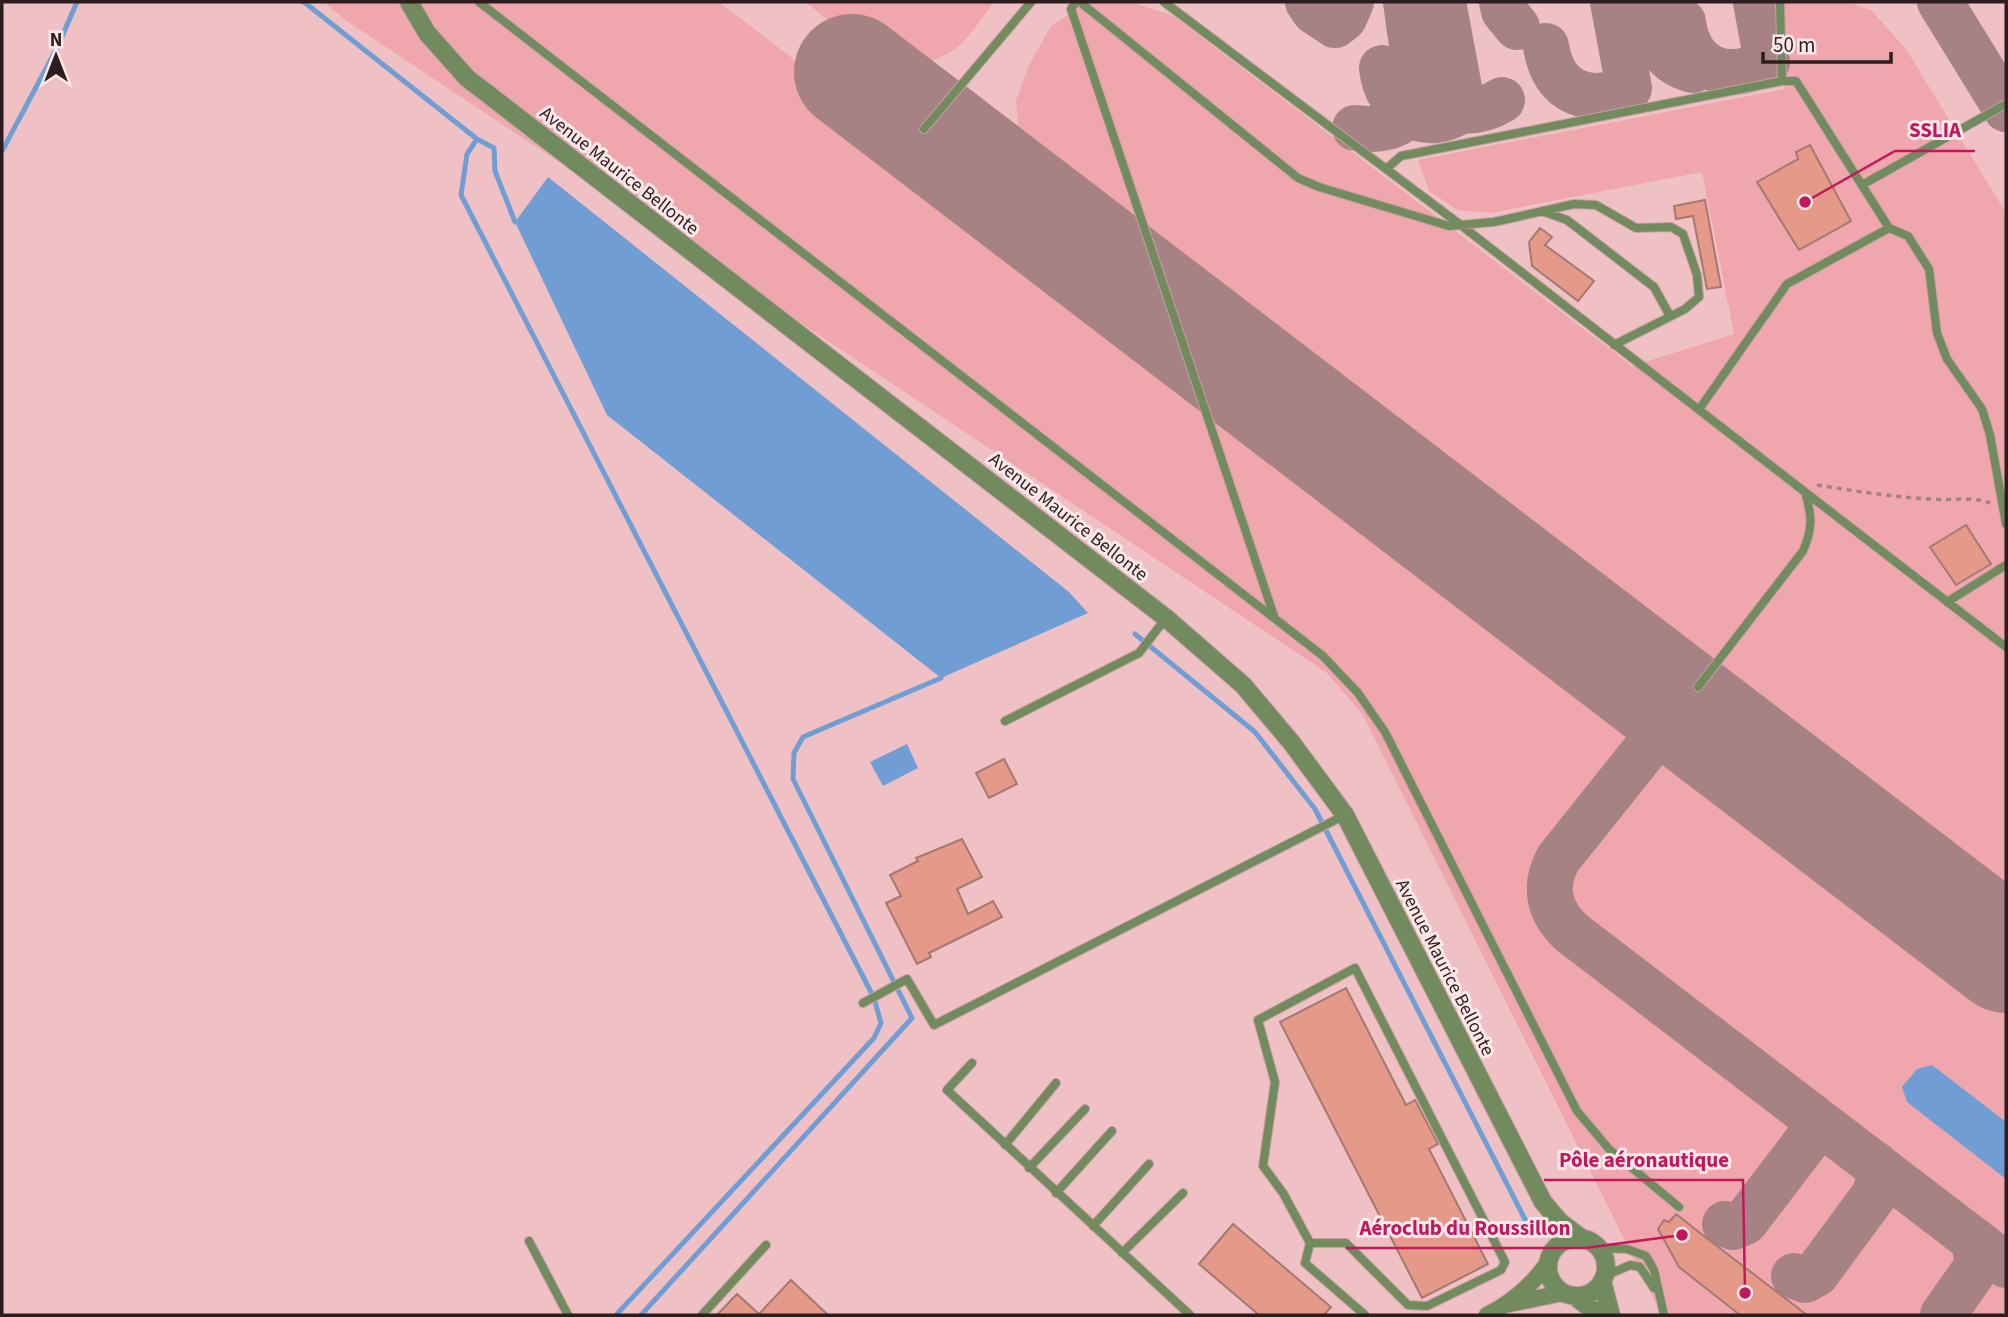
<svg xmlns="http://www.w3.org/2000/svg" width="2008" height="1317" viewBox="0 0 2008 1317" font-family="'Source Sans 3',sans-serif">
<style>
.green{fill:#f0a6ad}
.water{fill:#709ed4}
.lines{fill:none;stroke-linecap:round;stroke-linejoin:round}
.stream{stroke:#709ed4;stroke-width:5}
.taxiway{stroke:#a68285;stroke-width:46}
.runway{stroke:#a68285;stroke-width:116}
.building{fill:#e59988;stroke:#a37970;stroke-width:2}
.service-casing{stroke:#c89fa3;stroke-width:10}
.minor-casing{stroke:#c89fa3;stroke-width:18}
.tertiary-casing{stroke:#c89fa3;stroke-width:20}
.path{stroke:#a48083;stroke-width:3.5;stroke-dasharray:5 5;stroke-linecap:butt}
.service{stroke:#718b5f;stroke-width:8}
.minor{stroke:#718b5f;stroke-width:16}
.tertiary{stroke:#718b5f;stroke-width:18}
.labels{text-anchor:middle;stroke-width:6;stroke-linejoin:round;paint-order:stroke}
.street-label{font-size:19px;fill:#2e1d1e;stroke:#fde9ea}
.leader{fill:none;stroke:#c2185b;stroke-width:2.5}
.callout-dot{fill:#c2185b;stroke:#fde9ea;stroke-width:2.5}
.callout-label{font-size:21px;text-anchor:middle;font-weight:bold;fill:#c2185b;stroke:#fde9ea;stroke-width:6;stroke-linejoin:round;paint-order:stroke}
</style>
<rect width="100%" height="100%" fill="#efc0c4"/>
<path class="green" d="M 324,2 L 719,2 L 1622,696 L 1634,714 L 1634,737 L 1548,850 C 1534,882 1536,907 1560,935 L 1803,1125 L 2006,1279 L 2006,1315 L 1662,1315 L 1363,715 L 1327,673 L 344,19 Z
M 805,2 L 994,2 C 984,15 975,29 964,41 C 913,93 847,34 805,2 Z
M 1088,2 L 1131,2 L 1174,16 L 1632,366 L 1734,334 L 1702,172 L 1491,213 L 1458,210 L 1429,191 L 1418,160 L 1785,89 L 1785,2 L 1848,2 L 1871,10 L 1906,49 L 2006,213 L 2006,923 L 1129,253 L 1131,249 L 1055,186 L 1028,149 L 1019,130 L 1016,101 L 1028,67 L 1051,26 Z
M 1676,745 L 1691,748 L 2006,989 L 2006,1248 L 1569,910 L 1562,881 L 1570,861 L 1654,753 Z"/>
<path class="water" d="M 548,177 L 1069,592 L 1088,613 L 941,678 L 607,415 L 515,222 Z
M 907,744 L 918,768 L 883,786 L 870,762 Z
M 1932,1065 L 2006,1122 L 2006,1179 L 1907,1102 L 1902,1087 L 1917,1069 Z"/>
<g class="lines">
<path class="stream" d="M 304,2 L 477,139 L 467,154 L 461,195 L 874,998 L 881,1023 L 874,1038 L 616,1315
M 477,139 L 494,148 L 495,171 L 515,222
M 2,151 L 57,48 L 77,2
M 1135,634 L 1255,732 L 1315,809 L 1529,1227
M 641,1315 L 912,1018 L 793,779 L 794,753 L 803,737 L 941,678"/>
<path class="taxiway" d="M 1308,2 L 1314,11 L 1335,25 L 1344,18 L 1351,2
M 1406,2 C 1412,39 1413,105 1461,110 C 1477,112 1489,108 1502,100
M 1502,2 L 1504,11 L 1517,27
M 1646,2 C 1652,32 1658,61 1693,70
M 1940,2 L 2006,109
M 1683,22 C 1689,69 1726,84 1767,62 L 1756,2
M 1546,46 C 1553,93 1588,106 1629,88 L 1613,2
M 1382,68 C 1387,111 1425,136 1463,109 L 1443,2
M 1355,128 C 1387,132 1410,124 1421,92
M 1638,673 C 1655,696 1664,711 1652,739
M 1721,737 L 1686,721 L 1665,725 L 1558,859 C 1543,887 1549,912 1572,933 L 2006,1265
M 1725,1224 L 1733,1227 L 1745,1222 L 1813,1133 L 1813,1117
M 1794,1276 L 1805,1280 L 1816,1274 L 1875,1194 L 1879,1178 L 1875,1164
M 1943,1315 L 1978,1265 L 1974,1240"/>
<path class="runway" d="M 852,72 L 2006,955"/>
</g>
<path class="building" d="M 1810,145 L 1851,221 L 1799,250 L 1757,182 L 1798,159 L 1796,152 Z
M 1705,200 L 1721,287 L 1707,289 L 1693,216 L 1676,219 L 1674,206 Z
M 1540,228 L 1552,237 L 1545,245 L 1594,281 L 1578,301 L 1532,266 L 1529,242 Z
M 1966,525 L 1991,564 L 1956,585 L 1930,547 Z
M 1004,759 L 1017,784 L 989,798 L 976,773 Z
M 962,839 L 982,877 L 957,889 L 968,914 L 993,901 L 1002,917 L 929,953 L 931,957 L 917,964 L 886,903 L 901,896 L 890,875 L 918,861 L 916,858 Z
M 1346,988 L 1406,1105 L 1415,1100 L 1438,1144 L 1429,1149 L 1488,1264 L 1422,1298 L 1280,1022 Z
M 1676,1214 L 1709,1240 L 1807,1315 L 1740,1315 L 1679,1267 L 1658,1229 L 1664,1220 L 1669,1222 Z
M 1233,1224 L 1331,1307 L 1324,1315 L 1259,1315 L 1199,1264 Z
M 791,1280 L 828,1315 L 717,1315 L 737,1294 L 759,1314 Z"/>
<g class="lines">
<g class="service-casing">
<path id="service" d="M 479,2 L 1323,656 L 1358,693 L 1385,732 L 1577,1111 L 1609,1149 L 1679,1207
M 1076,2 L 1071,9 L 1275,619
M 1080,2 L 1298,178 L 1319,187 L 1449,226 L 1494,222 L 1574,204 L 1596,205 L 1636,228 L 1671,227 L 1683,234 L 1697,275 L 1699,297 L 1685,309 L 1614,345
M 1164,2 L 1462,226 L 1805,492 C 1812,515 1813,528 1803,551 L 1698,687
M 924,129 L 1031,2
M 1386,169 L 1401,156 L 1782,81 L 1780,2
M 1862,185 L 2004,105
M 1542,211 L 1567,220 L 1654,287 L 1670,316
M 1889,228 L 1908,236 L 1929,269 L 1937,333 L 1947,359 L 1982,409 L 1990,435 L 2006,524
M 1700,408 L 1787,284 L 1889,228 L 1796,81 L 1782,81
M 1805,492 L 2006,647
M 1947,602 L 2006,565
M 1005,721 L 1139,653 L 1166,618
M 863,1003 L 907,979 L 934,1025 L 1345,815
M 972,1063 L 947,1090 L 1190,1315
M 1005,1145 L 1056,1083
M 1029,1168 L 1085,1109
M 1056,1193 L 1112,1131
M 1093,1226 L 1149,1164
M 529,1241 L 568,1315
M 1310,1243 L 1346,1243 L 1408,1305 L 1427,1306 L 1501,1270 L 1505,1262 L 1355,968 L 1258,1020 L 1275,1082 L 1263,1166 L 1283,1193 L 1310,1243 L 1305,1263 L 1365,1315
M 1599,1248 L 1627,1249 L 1646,1256 L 1654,1270 L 1664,1315
M 1122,1253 L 1183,1193
M 1605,1276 L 1630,1265 L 1640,1267 L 1654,1288
M 702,1315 L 766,1245"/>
</g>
<g class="minor-casing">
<path id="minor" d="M 1509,1304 L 1563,1293
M 1487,1315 C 1512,1303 1531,1286 1547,1264"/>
</g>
<g class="tertiary-casing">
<path id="tertiary" d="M 409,2 L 427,33 L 467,78 L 1166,618 L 1243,685 L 1291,742 L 1345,815 L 1543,1202 L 1560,1222 L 1581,1238
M1548 1267a29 29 0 1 1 58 0a29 29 0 1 1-58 0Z
M 1602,1281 L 1611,1315
M 1574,1296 L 1600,1315"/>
</g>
<path class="path" d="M 1817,485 C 1855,491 1892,497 1931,499 C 1951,501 1971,496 1990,503"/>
<use href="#service" class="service"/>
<use href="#minor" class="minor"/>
<use href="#tertiary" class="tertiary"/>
</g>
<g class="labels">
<g class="street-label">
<text transform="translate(620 170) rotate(38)" y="7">Avenue Maurice Bellonte</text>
<text transform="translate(1069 516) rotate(38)" y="7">Avenue Maurice Bellonte</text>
<text transform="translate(1446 967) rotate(63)" y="7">Avenue Maurice Bellonte</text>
</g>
</g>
<path class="leader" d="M1805 202L1895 151H1975M1745 1293L1743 1180H1544M1682 1235L1585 1248H1346"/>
<g class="callout-dot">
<circle cx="1805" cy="202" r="7"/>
<circle cx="1745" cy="1293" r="7"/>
<circle cx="1682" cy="1235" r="7"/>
</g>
<g class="callout-label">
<text x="1935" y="137">SSLIA</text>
<text x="1644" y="1167">Pôle aéronautique</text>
<text x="1465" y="1235">Aéroclub du Roussillon</text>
</g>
<rect width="2008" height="1317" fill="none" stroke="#2e1d1e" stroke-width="7"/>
<g transform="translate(56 56)" stroke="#fde9ea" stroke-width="5" paint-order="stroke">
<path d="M0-5L12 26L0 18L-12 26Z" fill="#2e1d1e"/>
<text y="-10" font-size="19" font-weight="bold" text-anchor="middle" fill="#2e1d1e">N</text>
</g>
<path d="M1763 52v10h128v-10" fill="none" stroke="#2e1d1e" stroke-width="3.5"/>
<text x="1773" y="52" font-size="21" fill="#2e1d1e" stroke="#fde9ea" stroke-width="5" paint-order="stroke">50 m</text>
</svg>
